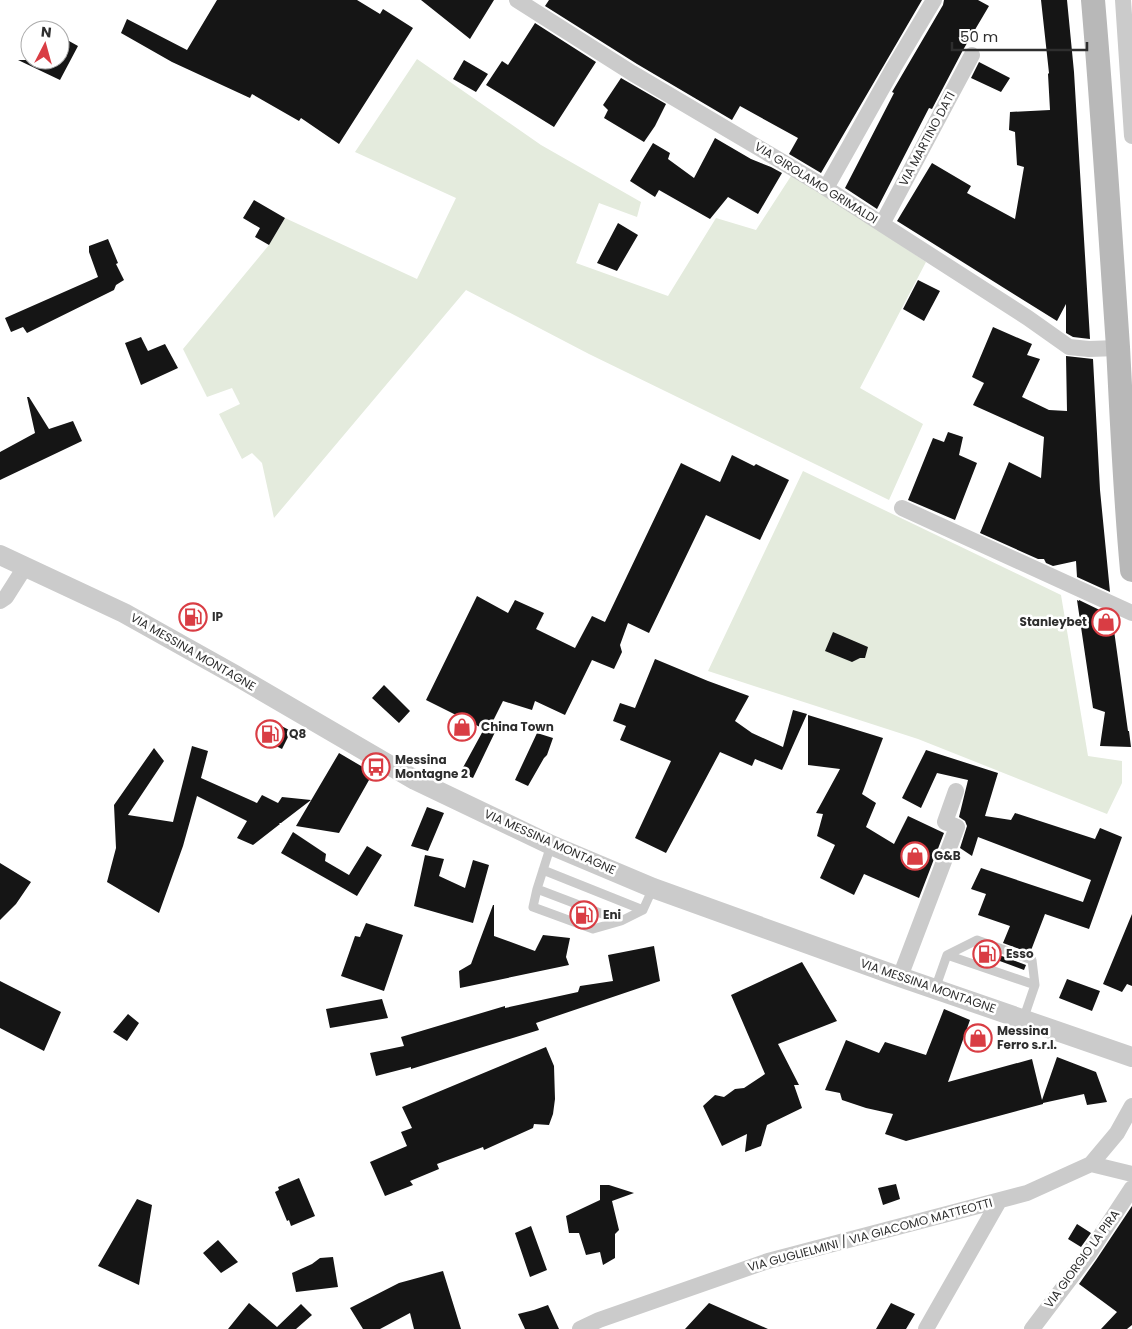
<svg xmlns="http://www.w3.org/2000/svg" width="1132" height="1329" viewBox="0 0 1132 1329" font-family="Poppins,sans-serif">
<style>
.green{fill:#e4ebdd}
.building{fill:#151515}
.lines{fill:none;stroke-linecap:round;stroke-linejoin:round}
.service{stroke:#cbcbcb;stroke-width:9}
.minor{stroke:#cbcbcb;stroke-width:16}
.tertiary{stroke:#cbcbcb;stroke-width:20}
.secondary{stroke:#b8b8b8;stroke-width:24}
.labels{text-anchor:middle;stroke-width:5;stroke-linejoin:round;paint-order:stroke}
.street-label{font-size:12px;fill:#2e2e2e;stroke:#fff}
.poi-label{font-size:12px;font-weight:bold;fill:#2e2e2e;stroke:#fff;text-anchor:start}
</style>
<rect width="100%" height="100%" fill="#fff"/>
<path class="green" d="M 417,59 L 541,145 L 641,202 L 637,217 L 599,203 L 576,263 L 668,296 L 716,218 L 756,230 L 793,173 L 926,262 L 860,388 L 923,424 L 889,500 L 589,354 L 466,290 L 274,518 L 262,463 L 252,453 L 242,459 L 219,414 L 240,404 L 232,388 L 207,397 L 183,349 L 269,245 L 285,218 L 417,279 L 456,198 L 355,152 Z
M 803,471 L 1061,595 L 1088,756 L 1122,761 L 1122,783 L 1107,814 L 918,739 L 708,671 Z"/>
<path class="building" d="M 217,0 L 357,0 L 380,14 L 383,9 L 413,28 L 339,144 L 301,118 L 299,121 L 252,94 L 250,98 L 172,62 L 121,33 L 127,19 L 187,50 Z
M 421,0 L 494,0 L 470,39 Z
M 549,0 L 922,0 L 821,173 L 789,154 L 798,138 L 740,106 L 732,120 L 637,64 L 545,6 Z
M 944,0 L 978,0 L 989,6 L 963,50 L 932,109 L 929,108 L 877,209 L 845,188 L 894,93 L 892,92 L 943,5 Z
M 1041,0 L 1067,0 L 1074,72 L 1090,339 L 1073,337 L 1066,333 L 1066,304 L 1057,321 L 897,221 L 932,163 L 971,186 L 967,193 L 1015,219 L 1024,167 L 1017,165 L 1015,132 L 1009,130 L 1010,112 L 1050,110 L 1048,74 L 1049,73 Z
M 535,23 L 596,62 L 554,127 L 486,85 L 502,61 L 508,65 Z
M 60,36 L 78,46 L 60,80 L 18,60 L 60,60 Z
M 464,60 L 488,74 L 476,92 L 453,79 Z
M 979,62 L 1010,78 L 1001,92 L 971,78 Z
M 621,78 L 666,104 L 655,126 L 644,142 L 604,118 L 608,110 L 603,105 Z
M 715,138 L 751,159 L 771,167 L 782,173 L 758,214 L 728,197 L 710,219 L 659,190 L 655,197 L 630,181 L 653,143 L 670,153 L 668,159 L 694,178 Z
M 254,200 L 285,218 L 269,245 L 255,237 L 260,228 L 243,218 Z
M 618,223 L 638,235 L 617,271 L 597,263 Z
M 108,239 L 118,263 L 116,264 L 124,280 L 116,285 L 114,290 L 27,333 L 23,327 L 11,332 L 5,318 L 98,277 L 89,252 L 89,246 Z
M 918,280 L 940,291 L 924,321 L 903,309 Z
M 993,327 L 1032,344 L 1027,355 L 1040,359 L 1022,397 L 1049,410 L 1067,411 L 1066,356 L 1093,359 L 1100,490 L 1110,592 L 1077,577 L 1076,561 L 1053,566 L 1046,563 L 1044,559 L 1038,559 L 980,533 L 1009,462 L 1041,478 L 1044,437 L 973,405 L 984,383 L 972,377 Z
M 141,337 L 148,351 L 165,344 L 178,368 L 141,385 L 125,343 Z
M 27,397 L 29,397 L 49,429 L 73,421 L 82,441 L 0,480 L 0,452 L 35,433 Z
M 948,432 L 963,437 L 959,455 L 977,463 L 955,520 L 908,500 L 933,438 L 944,442 Z
M 732,455 L 754,466 L 756,464 L 789,480 L 760,540 L 706,515 L 649,633 L 628,623 L 620,645 L 622,652 L 614,669 L 592,660 L 565,715 L 535,701 L 532,710 L 503,701 L 490,727 L 496,730 L 473,778 L 460,773 L 484,729 L 426,700 L 477,596 L 508,613 L 515,600 L 544,613 L 536,629 L 575,648 L 592,616 L 605,622 L 681,463 L 720,482 Z
M 1077,600 L 1079,601 L 1079,600 L 1112,616 L 1128,731 L 1129,731 L 1131,747 L 1100,746 L 1105,712 L 1093,708 Z
M 188,605 L 206,614 L 198,630 L 180,621 Z
M 833,632 L 868,647 L 865,658 L 860,658 L 852,662 L 825,651 Z
M 655,659 L 708,681 L 749,696 L 735,721 L 752,733 L 783,747 L 793,710 L 807,714 L 782,770 L 755,759 L 752,766 L 720,752 L 666,853 L 635,838 L 671,761 L 620,740 L 626,726 L 613,721 L 620,703 L 635,708 Z
M 384,685 L 410,711 L 399,723 L 372,698 Z
M 808,715 L 883,738 L 862,794 L 876,803 L 866,827 L 894,844 L 908,816 L 944,833 L 919,898 L 864,874 L 854,895 L 820,878 L 835,845 L 817,836 L 823,814 L 816,813 L 840,769 L 808,765 Z
M 272,721 L 291,731 L 282,749 L 262,739 Z
M 537,733 L 553,738 L 547,755 L 544,758 L 528,786 L 515,780 Z
M 192,746 L 208,751 L 201,778 L 257,803 L 262,795 L 278,803 L 282,797 L 311,800 L 281,823 L 279,823 L 280,824 L 253,845 L 237,838 L 247,821 L 197,796 L 183,846 L 159,913 L 107,882 L 116,848 L 114,805 L 154,748 L 164,761 L 128,815 L 173,822 Z
M 926,750 L 998,773 L 985,816 L 1011,820 L 1015,813 L 1095,839 L 1100,828 L 1122,837 L 1089,929 L 1045,914 L 1030,953 L 1003,943 L 1010,926 L 978,915 L 986,894 L 971,889 L 981,868 L 1083,902 L 1091,880 L 978,837 L 972,856 L 960,848 L 967,826 L 965,821 L 959,817 L 968,780 L 937,773 L 921,808 L 902,798 Z
M 339,753 L 373,773 L 339,833 L 296,826 Z
M 427,807 L 444,813 L 428,851 L 411,846 Z
M 293,832 L 326,854 L 325,861 L 349,875 L 367,846 L 382,855 L 357,896 L 281,853 Z
M 425,855 L 444,859 L 439,876 L 465,888 L 473,860 L 489,865 L 473,923 L 414,906 Z
M 0,863 L 31,882 L 16,904 L 0,920 Z
M 493,905 L 494,905 L 494,936 L 535,951 L 543,935 L 570,938 L 566,957 L 569,965 L 460,988 L 459,971 L 471,964 Z
M 574,910 L 591,916 L 589,921 L 573,915 Z
M 1132,914 L 1132,986 L 1127,984 L 1122,992 L 1103,984 Z
M 366,923 L 403,935 L 384,991 L 341,976 L 355,936 L 360,937 Z
M 654,946 L 660,981 L 536,1023 L 539,1030 L 411,1069 L 411,1067 L 376,1076 L 370,1053 L 404,1046 L 401,1037 L 505,1006 L 505,1008 L 578,992 L 580,986 L 613,981 L 608,955 Z
M 999,955 L 1026,965 L 1024,970 L 997,960 Z
M 802,962 L 837,1021 L 778,1044 L 799,1085 L 794,1085 L 802,1108 L 767,1125 L 761,1146 L 745,1152 L 747,1134 L 722,1146 L 703,1106 L 715,1095 L 724,1097 L 735,1089 L 744,1088 L 765,1074 L 731,995 Z
M 1067,979 L 1100,991 L 1092,1011 L 1059,998 Z
M 0,981 L 61,1012 L 44,1051 L 0,1028 Z
M 382,999 L 388,1018 L 330,1028 L 326,1009 Z
M 944,1009 L 970,1020 L 948,1082 L 1032,1059 L 1042,1100 L 1057,1057 L 1096,1072 L 1107,1102 L 1087,1105 L 1084,1094 L 1043,1103 L 1043,1104 L 906,1141 L 885,1134 L 893,1114 L 866,1108 L 842,1100 L 840,1093 L 825,1090 L 846,1040 L 879,1053 L 885,1042 L 926,1055 Z
M 128,1014 L 139,1023 L 127,1041 L 113,1032 Z
M 546,1047 L 554,1066 L 555,1099 L 553,1114 L 549,1125 L 534,1124 L 533,1128 L 484,1150 L 483,1147 L 437,1164 L 439,1169 L 410,1181 L 413,1185 L 385,1196 L 370,1162 L 407,1146 L 401,1132 L 412,1128 L 402,1107 Z
M 299,1178 L 315,1216 L 291,1226 L 289,1220 L 287,1221 L 275,1192 L 279,1190 L 278,1187 Z
M 896,1184 L 900,1199 L 883,1205 L 878,1188 Z
M 600,1185 L 609,1185 L 634,1193 L 612,1201 L 619,1230 L 615,1234 L 615,1258 L 603,1265 L 600,1252 L 586,1255 L 579,1233 L 569,1233 L 566,1216 L 600,1200 Z
M 137,1199 L 152,1205 L 139,1285 L 98,1266 Z
M 1132,1206 L 1132,1325 L 1127,1329 L 1101,1329 L 1117,1312 L 1079,1284 L 1096,1260 Z
M 1077,1224 L 1091,1233 L 1081,1247 L 1068,1239 Z
M 531,1226 L 547,1270 L 530,1277 L 515,1233 Z
M 218,1240 L 238,1262 L 221,1273 L 203,1253 Z
M 333,1257 L 338,1287 L 296,1292 L 292,1273 L 312,1264 L 320,1258 Z
M 443,1271 L 461,1329 L 414,1329 L 410,1313 L 380,1329 L 363,1329 L 350,1308 L 399,1283 Z
M 249,1303 L 277,1327 L 301,1304 L 312,1315 L 296,1329 L 228,1329 Z
M 709,1303 L 768,1329 L 685,1329 Z
M 891,1303 L 915,1314 L 906,1329 L 876,1329 Z
M 548,1305 L 559,1329 L 525,1329 L 518,1314 L 534,1310 Z"/>
<g class="lines">
<path class="service" d="M 551,845 L 537,889 L 621,921 L 643,910 L 653,888
M 543,870 L 643,910
M 537,889 L 533,907 L 593,929 L 621,921
M 947,955 L 1035,985
M 935,989 L 947,955 L 977,940 L 1032,960 L 1035,985 L 1023,1020"/>
<path class="minor" d="M 517,0 L 632,73 L 818,183 L 1028,318 L 1069,347 L 1089,349 L 1118,348
M 1123,0 L 1132,136
M 826,188 L 894,67 L 934,0
M 882,224 L 972,55
M 902,508 L 1132,613
M 0,601 L 6,597 L 25,567
M 900,977 L 957,827 L 945,822 L 956,791
M 1091,1164 L 1132,1174
M 580,1329 L 599,1320 L 768,1261 L 1027,1193 L 1091,1164 L 1117,1133 L 1132,1106
M 926,1329 L 999,1201
M 1032,1329 L 1088,1255 L 1132,1188"/>
<path class="tertiary" d="M 0,555 L 124,613 L 235,675 L 415,780 L 551,845 L 653,888 L 900,977 L 1132,1057"/>
<path class="secondary" d="M 1093,0 C 1103,116 1110,231 1118,347 C 1122,422 1125,496 1132,570"/>
</g>
<defs>
<g id="fuel-ring" transform="scale(1.4375)"><circle r="9.5" fill="#fff" stroke="#d93d44" stroke-width="1.5"/><path d="M-5.5-6h7V0h2V4h1.3V-2.5L3-4.5l.8-.8L6-3V5H2.5V1h-1V6h-7ZM-4.2-4.7v3.2H.2V-4.7Z" fill="#d93d44"/></g>
<g id="shop-ring" transform="scale(1.4375)"><circle r="9.5" fill="#fff" stroke="#d93d44" stroke-width="1.5"/><path d="M-5-2.5h2.3a2.7 3.5 0 0 1 5.4 0H5L5.5 6h-11ZM-1.5-2.5h3a1.5 2.3 0 0 0-3 0Z" fill="#d93d44"/></g>
<g id="bus-ring" transform="scale(1.4375)"><circle r="9.5" fill="#fff" stroke="#d93d44" stroke-width="1.5"/><path d="M-5-6H5V4H4V6H2V4H-2V6H-4V4H-5ZM-3.5-4V0h7V-4ZM-3.5 1.2v1.5H-2V1.2ZM2 1.2v1.5H3.5V1.2Z" fill="#d93d44"/></g>
</defs>
<g fill-rule="evenodd">
<use href="#fuel-ring" x="193" y="617"/>
<use href="#shop-ring" x="1106" y="622"/>
<use href="#shop-ring" x="462" y="727"/>
<use href="#fuel-ring" x="270" y="734"/>
<use href="#bus-ring" x="376" y="767"/>
<use href="#shop-ring" x="915" y="856"/>
<use href="#fuel-ring" x="584" y="915"/>
<use href="#fuel-ring" x="987" y="954"/>
<use href="#shop-ring" x="978" y="1038"/>
</g>
<g class="labels">
<g class="street-label">
<text transform="translate(927 139) rotate(-62)" y="4">VIA MARTINO DATI</text>
<text transform="translate(816 183) rotate(32)" y="4">VIA GIROLAMO GRIMALDI</text>
<text transform="translate(193 652) rotate(30)" y="4">VIA MESSINA MONTAGNE</text>
<text transform="translate(550 842) rotate(24)" y="4">VIA MESSINA MONTAGNE</text>
<text transform="translate(928 986) rotate(19)" y="4">VIA MESSINA MONTAGNE</text>
<text transform="translate(870 1235) rotate(-15)" y="4">VIA GUGLIELMINI / VIA GIACOMO MATTEOTTI</text>
<text transform="translate(1082 1259) rotate(-54)" y="4">VIA GIORGIO LA PIRA</text>
</g>
<g class="poi-label">
<text x="212" y="621">IP</text>
<text x="1087" y="626" text-anchor="end">Stanleybet</text>
<text x="481" y="731">China Town</text>
<text x="289" y="738">Q8</text>
<text x="395" y="764">Messina<tspan x="395" dy="14">Montagne 2</tspan></text>
<text x="934" y="860">G&amp;B</text>
<text x="603" y="919">Eni</text>
<text x="1006" y="958">Esso</text>
<text x="997" y="1035">Messina<tspan x="997" dy="14">Ferro s.r.l.</tspan></text>
</g>
</g>
<g transform="translate(45 45) rotate(6)"><circle r="24" fill="#ffffff" stroke="#ababab"/>
<path d="M0-4L9 19L0 12L-9 19Z" fill="#d93d44"/>
<text y="-8" font-size="14" font-weight="bold" text-anchor="middle" fill="#2e2e2e">N</text>
</g>
<path d="M952 42v8h135v-8" fill="none" stroke="#2e2e2e" stroke-width="2.5"/>
<text x="960" y="42" font-size="15" fill="#2e2e2e" stroke="#ffffff" stroke-width="4" paint-order="stroke">50 m</text>
</svg>
